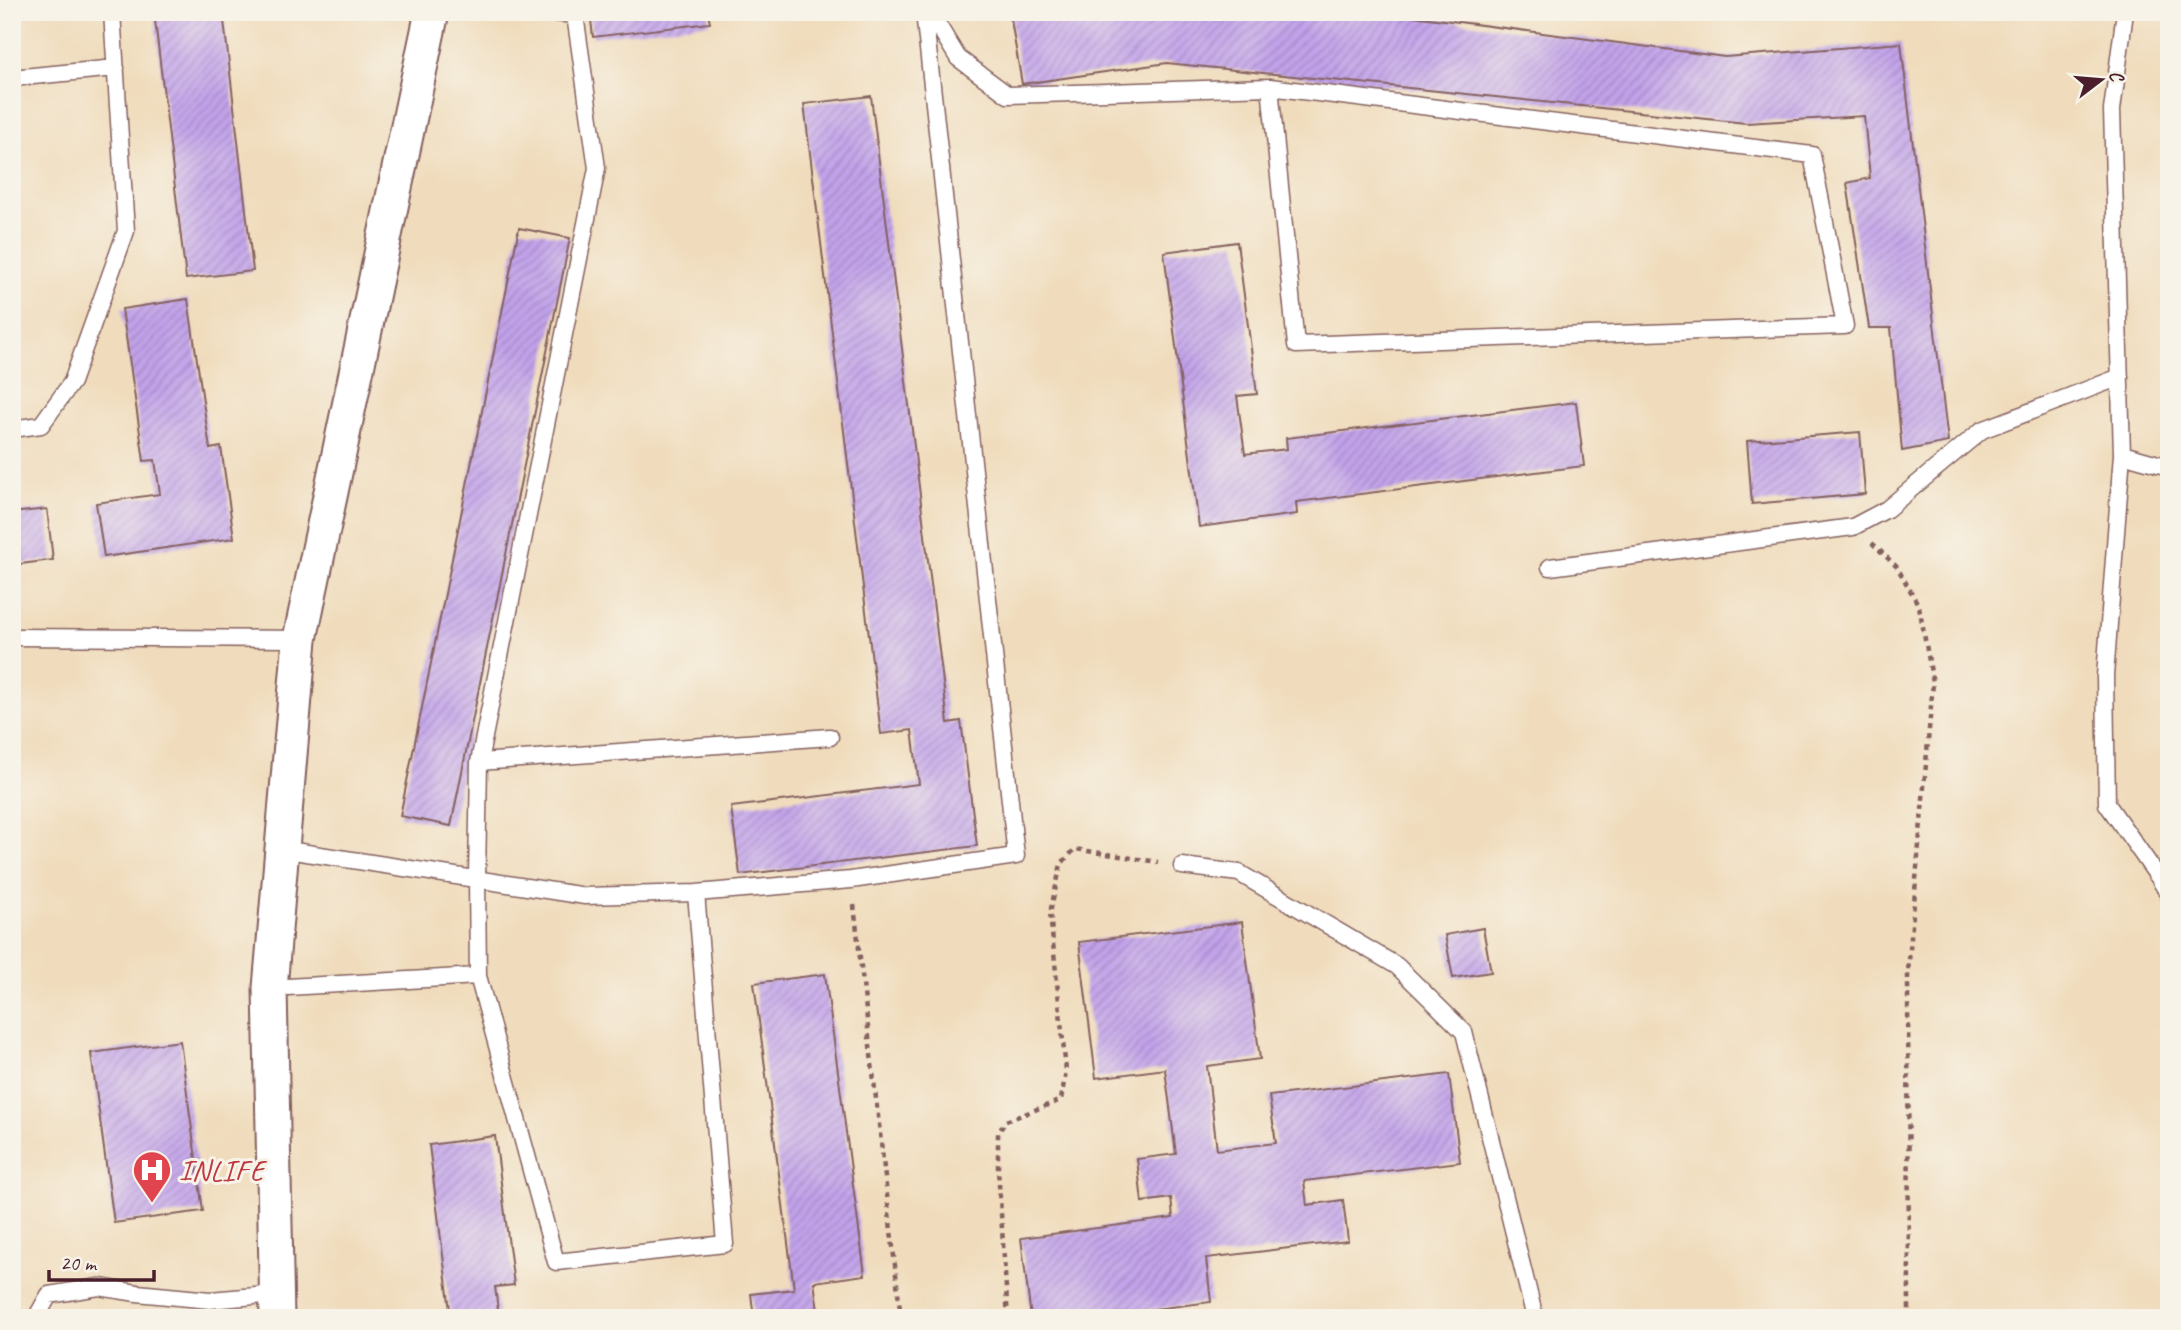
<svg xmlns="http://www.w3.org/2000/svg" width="2181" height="1330" viewBox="0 0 2181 1330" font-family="Caveat,sans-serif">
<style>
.building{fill:url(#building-hatch)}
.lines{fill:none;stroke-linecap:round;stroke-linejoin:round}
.lane-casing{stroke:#84615e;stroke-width:19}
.street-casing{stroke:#84615e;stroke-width:37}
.path{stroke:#84615e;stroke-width:4.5;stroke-dasharray:5 5;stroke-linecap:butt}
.lane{stroke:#fff;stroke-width:16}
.street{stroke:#fff;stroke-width:33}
.labels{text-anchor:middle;stroke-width:6;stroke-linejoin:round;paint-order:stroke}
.health-label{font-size:30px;fill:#be3a42;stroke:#f7f3e8;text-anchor:start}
</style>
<defs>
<pattern id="building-hatch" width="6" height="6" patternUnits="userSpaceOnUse" patternTransform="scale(1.75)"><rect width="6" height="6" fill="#c2a3eb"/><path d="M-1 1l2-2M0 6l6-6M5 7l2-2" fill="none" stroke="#a084bf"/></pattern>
</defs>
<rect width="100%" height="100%" fill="#f7f3e8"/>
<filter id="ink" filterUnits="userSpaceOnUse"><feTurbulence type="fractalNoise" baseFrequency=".0143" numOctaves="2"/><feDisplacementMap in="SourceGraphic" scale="14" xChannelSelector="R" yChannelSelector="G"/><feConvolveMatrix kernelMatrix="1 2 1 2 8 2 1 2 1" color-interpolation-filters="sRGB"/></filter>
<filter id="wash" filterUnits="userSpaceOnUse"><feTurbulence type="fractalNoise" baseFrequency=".00686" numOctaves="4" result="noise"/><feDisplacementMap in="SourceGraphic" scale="28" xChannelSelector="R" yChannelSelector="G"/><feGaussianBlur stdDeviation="1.57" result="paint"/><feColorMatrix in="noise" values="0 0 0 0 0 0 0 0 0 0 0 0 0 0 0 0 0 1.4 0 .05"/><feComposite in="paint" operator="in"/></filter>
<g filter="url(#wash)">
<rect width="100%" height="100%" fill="#f0dcbc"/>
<g id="blocks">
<path class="building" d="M 154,12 L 223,12 L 253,271 L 186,279 Z
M 590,12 L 708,12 L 710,23 L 593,37 Z
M 1021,12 L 1383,12 L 1725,57 L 1901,43 L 1948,442 L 1902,451 L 1891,328 L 1869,328 L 1847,183 L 1870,178 L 1864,116 L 1746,123 L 1167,63 L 1022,84 L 1010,14 Z
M 871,96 L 948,723 L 961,721 L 977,846 L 740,875 L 731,807 L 919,784 L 912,730 L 881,734 L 804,104 Z
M 519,228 L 570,238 L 451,826 L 400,816 Z
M 1237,242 L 1257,394 L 1237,396 L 1245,454 L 1287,449 L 1286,438 L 1576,402 L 1584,466 L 1296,502 L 1297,514 L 1199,527 L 1164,252 Z
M 188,299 L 210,449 L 221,447 L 234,538 L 104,557 L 96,503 L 160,494 L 155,460 L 144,461 L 122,309 Z
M 1860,432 L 1865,494 L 1752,504 L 1747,441 Z
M 47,509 L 53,560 L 12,565 L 12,513 Z
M 1242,922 L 1260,1059 L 1207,1066 L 1217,1150 L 1276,1143 L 1269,1096 L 1449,1074 L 1460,1162 L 1304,1181 L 1307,1205 L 1343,1200 L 1348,1241 L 1206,1258 L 1211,1302 L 1083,1318 L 1031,1318 L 1021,1238 L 1173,1218 L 1171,1198 L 1142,1202 L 1137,1159 L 1176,1154 L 1165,1069 L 1096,1078 L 1079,942 Z
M 1483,928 L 1491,972 L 1453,978 L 1445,935 Z
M 825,974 L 865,1275 L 814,1282 L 819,1318 L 754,1318 L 751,1294 L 794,1289 L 754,983 Z
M 12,986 L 17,1010 L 12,1010 Z
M 180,1041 L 203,1211 L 114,1223 L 91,1053 Z
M 495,1136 L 514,1285 L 495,1287 L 499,1318 L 451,1318 L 429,1145 Z"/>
</g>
</g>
<g filter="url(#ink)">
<use href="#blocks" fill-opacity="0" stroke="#84615e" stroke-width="2"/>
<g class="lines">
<g class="lane-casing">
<path id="lane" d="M 930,12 L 958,58 L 1008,95 L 1270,87 L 1296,345 L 1845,326 L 1812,155 L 1270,87
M 2125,12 L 2112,110 L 2122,454 L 2105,676 L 2107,804 L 2159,878 L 2169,895
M 12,78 L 116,68
M 12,429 L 41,425 L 72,382 L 126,231 L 112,12
M 2122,454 L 2169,467
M 1550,567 L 1853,527 L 1887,509 L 1982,430 L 2120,377
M 12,637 L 300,639
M 479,762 L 830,737
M 281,849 L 585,896 L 696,893 L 851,880 L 1016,856 L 924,12
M 1182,866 L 1239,873 L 1397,966 L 1464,1032 L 1535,1318
M 478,976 L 477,878 L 479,762 L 597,168 L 575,15 L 545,12
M 270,988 L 478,976 L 556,1262 L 725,1244 L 696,893
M 36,1318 L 49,1295 L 99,1287 L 137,1293 L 210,1300 L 277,1294"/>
</g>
<g class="street-casing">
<path id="street" d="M 277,1318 L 270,988 L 300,639 L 432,12"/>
</g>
<path class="path" d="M 1872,543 L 1897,567 L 1919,606 L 1933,683 L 1908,972 L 1909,1318
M 854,905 L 901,1318
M 1008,1318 L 998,1169 L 998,1133 L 1006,1121 L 1061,1100 L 1066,1071 L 1050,913 L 1061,864 L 1075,849 L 1158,862"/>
<use href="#lane" class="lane"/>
<use href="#street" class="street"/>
</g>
</g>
<defs>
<g id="hospital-pin" transform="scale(2.0125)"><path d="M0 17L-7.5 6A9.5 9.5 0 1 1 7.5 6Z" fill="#e0444e" stroke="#f7f3e8"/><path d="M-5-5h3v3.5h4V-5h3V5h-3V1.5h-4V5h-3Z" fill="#fff"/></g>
</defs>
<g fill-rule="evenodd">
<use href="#hospital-pin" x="152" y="1170"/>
</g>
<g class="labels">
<g class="health-label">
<text x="179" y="1180">INLIFE</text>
</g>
</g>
<rect width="2181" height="1330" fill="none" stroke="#f7f3e8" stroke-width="42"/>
<g transform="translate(2101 80) rotate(74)" stroke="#f7f3e8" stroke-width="5" paint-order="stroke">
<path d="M0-5L12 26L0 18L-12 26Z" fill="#4a1f2b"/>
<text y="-10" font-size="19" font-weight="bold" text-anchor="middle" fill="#4a1f2b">С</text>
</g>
<path d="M49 1270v10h105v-10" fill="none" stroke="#4a1f2b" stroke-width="3.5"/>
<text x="60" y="1270" font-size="21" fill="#4a1f2b" stroke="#f7f3e8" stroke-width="5" paint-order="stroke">20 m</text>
</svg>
